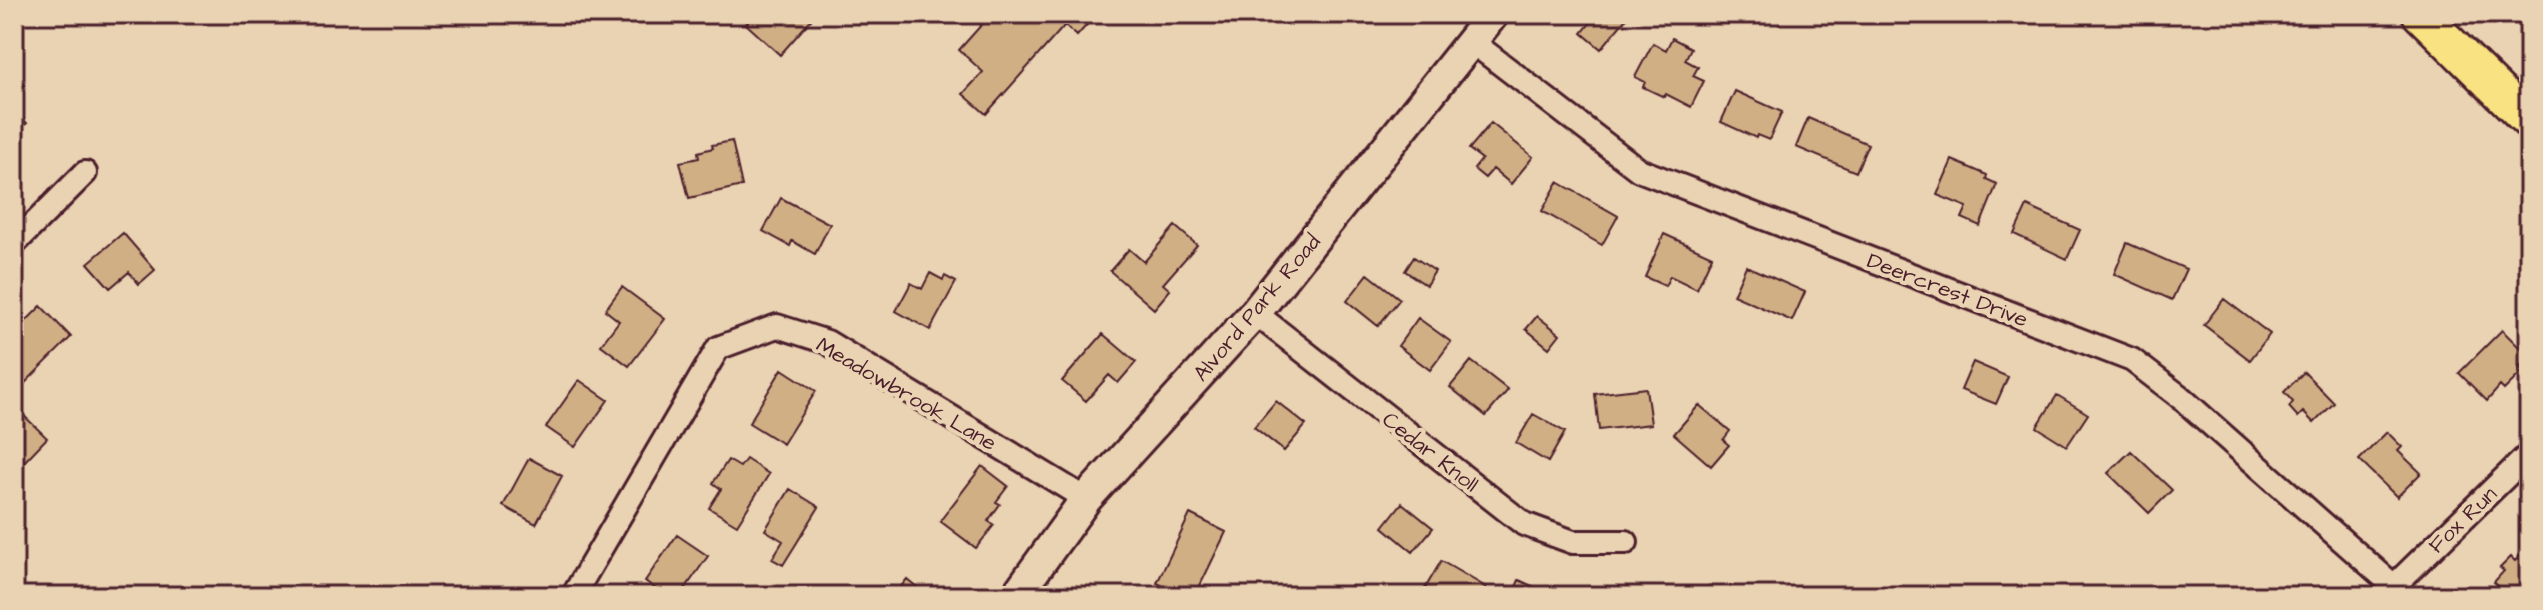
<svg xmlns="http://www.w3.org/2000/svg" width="2543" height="610" viewBox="0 0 2543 610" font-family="'Architects Daughter',sans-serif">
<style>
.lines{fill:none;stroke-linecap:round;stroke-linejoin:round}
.stream{stroke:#7491a1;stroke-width:8}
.building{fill:#d1af85;stroke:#4a1f2b;stroke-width:2}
.street-casing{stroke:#4a1f2b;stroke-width:28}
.secondary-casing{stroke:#4a1f2b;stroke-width:36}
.primary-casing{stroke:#4a1f2b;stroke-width:40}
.street{stroke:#ead3b3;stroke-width:22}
.secondary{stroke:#ead3b3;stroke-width:30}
.primary{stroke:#f8e281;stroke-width:34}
.labels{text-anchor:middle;stroke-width:8;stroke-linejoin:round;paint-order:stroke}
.street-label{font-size:22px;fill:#4a1f2b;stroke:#ead3b3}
</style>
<rect width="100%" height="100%" fill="#ead3b3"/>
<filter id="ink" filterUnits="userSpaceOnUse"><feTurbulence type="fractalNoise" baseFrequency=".0125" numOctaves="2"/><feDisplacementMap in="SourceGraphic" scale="16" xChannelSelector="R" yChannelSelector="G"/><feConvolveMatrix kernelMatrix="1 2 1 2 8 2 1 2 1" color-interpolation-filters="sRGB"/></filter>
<g filter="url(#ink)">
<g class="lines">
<path class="stream" d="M 2520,14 L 2529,19"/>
</g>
<path class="building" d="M 755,14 L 816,14 L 780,55 L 746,24 Z
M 991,14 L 1086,14 L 1092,19 L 1077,36 L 1065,25 L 986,114 L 963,94 L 983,72 L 959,50 Z
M 1591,14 L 1630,14 L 1601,49 L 1582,33 L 1595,17 Z
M 1672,38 L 1691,48 L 1685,60 L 1698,67 L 1693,76 L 1704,81 L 1691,107 L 1666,94 L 1664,97 L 1643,87 L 1645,82 L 1635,77 L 1653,43 L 1666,50 Z
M 1735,91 L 1782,112 L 1769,140 L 1757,135 L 1756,138 L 1721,122 Z
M 14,111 L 27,123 L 14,138 Z
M 1808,118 L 1868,144 L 1856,172 L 1796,147 Z
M 1491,123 L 1533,157 L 1511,184 L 1493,169 L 1485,178 L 1474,169 L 1482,159 L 1469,149 Z
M 732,141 L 742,186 L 689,198 L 680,162 L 699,158 L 698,152 L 713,148 L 712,145 Z
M 1952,160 L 1987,175 L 1986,179 L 1997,184 L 1980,226 L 1962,218 L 1967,207 L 1937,195 Z
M 1558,182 L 1618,216 L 1602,245 L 1542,211 Z
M 781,198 L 830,224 L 815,254 L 792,241 L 790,246 L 763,231 Z
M 2027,206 L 2080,230 L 2067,259 L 2014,234 Z
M 1175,226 L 1197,245 L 1163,284 L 1170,290 L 1154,309 L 1110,271 L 1129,249 L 1144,262 Z
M 123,233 L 155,270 L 139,284 L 129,272 L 110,288 L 88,263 Z
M 1664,234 L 1712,256 L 1697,289 L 1670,276 L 1665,286 L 1645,277 Z
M 2127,243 L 2186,269 L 2172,300 L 2114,274 Z
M 1414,257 L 1435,271 L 1426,285 L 1405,271 Z
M 1746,266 L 1805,292 L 1792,321 L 1733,295 Z
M 930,273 L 943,280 L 945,276 L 956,282 L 930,330 L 896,311 L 911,283 L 922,289 Z
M 1368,274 L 1400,299 L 1378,326 L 1347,301 Z
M 622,287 L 665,319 L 629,366 L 601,345 L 619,321 L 605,310 Z
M 2224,299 L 2270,334 L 2250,360 L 2204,325 Z
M 41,306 L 71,337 L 14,394 L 14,333 Z
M 1537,316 L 1560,334 L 1549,348 L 1526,329 Z
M 1418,318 L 1451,342 L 1430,370 L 1398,346 Z
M 2502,330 L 2529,357 L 2519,367 L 2523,371 L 2504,390 L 2500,386 L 2487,401 L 2459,373 Z
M 1103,334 L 1136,362 L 1118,383 L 1109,375 L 1086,401 L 1062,381 Z
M 1471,361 L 1508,390 L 1486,416 L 1450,387 Z
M 1973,362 L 2008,377 L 1996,404 L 1961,390 Z
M 782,369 L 816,391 L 783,444 L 749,423 Z
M 2304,372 L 2334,403 L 2314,423 L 2303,412 L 2298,417 L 2289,407 L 2293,402 L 2284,392 Z
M 579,380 L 608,400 L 575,447 L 546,427 Z
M 1646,388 L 1651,424 L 1599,430 L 1595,394 Z
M 2057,395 L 2088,414 L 2067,446 L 2037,427 Z
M 1276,401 L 1306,425 L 1284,451 L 1254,427 Z
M 1699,405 L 1730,431 L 1723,440 L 1729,445 L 1711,466 L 1674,434 Z
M 16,408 L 47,438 L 22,464 L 14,456 L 14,411 Z
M 1533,414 L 1565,432 L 1548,462 L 1516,443 Z
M 2387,432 L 2402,447 L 2398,451 L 2421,473 L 2397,497 L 2359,460 Z
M 2131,451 L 2172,490 L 2149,513 L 2108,473 Z
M 529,458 L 562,476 L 536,524 L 503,506 Z
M 746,459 L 769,474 L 737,525 L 709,508 L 721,489 L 713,483 L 728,460 L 740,467 Z
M 982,466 L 1008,486 L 996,502 L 1000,504 L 988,521 L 994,525 L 976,548 L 940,521 Z
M 790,489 L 819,507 L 783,565 L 772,559 L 783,541 L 765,530 Z
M 1402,503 L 1433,528 L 1413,552 L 1383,527 Z
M 1190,514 L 1226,532 L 1195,596 L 1184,596 L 1157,583 Z
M 677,535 L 708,556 L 680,596 L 666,596 L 645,581 Z
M 2529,547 L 2529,596 L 2508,596 L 2494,582 L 2504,571 L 2500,568 L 2511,557 L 2515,561 Z
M 1441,561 L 1486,587 L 1481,596 L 1430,596 L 1423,592 Z
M 907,579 L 928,596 L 882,596 L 887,588 L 895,594 Z
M 1519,580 L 1554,596 L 1512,596 Z"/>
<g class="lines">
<g class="street-casing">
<path id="street" d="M 1471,41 L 1639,170 L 2132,360 L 2179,396 L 2405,596
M 14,244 L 85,173
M 1255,313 L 1524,524 L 1573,542 L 1626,542
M 2395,585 L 2529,454
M 573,596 L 718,348 L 777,326 L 827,342 L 1086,499"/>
</g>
<g class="secondary-casing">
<path id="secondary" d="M 1016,596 L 1086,499 L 1255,313 L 1493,14"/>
</g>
<g class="primary-casing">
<path id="primary" d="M 2420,14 L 2529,121"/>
</g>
<use href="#street" class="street"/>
<use href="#secondary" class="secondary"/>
<use href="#primary" class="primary"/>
</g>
</g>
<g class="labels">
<g class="street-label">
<text transform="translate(1948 289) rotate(21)" y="8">Deercrest Drive</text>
<text transform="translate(1256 307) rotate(-50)" y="8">Alvord Park Road</text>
<text transform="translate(907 393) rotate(30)" y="8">Meadowbrook Lane</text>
<text transform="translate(1431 451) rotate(38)" y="8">Cedar Knoll</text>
<text transform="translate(2462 519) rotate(-44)" y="8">Fox Run</text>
</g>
</g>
<rect width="2543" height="610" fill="none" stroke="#ead3b3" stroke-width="48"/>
<rect x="24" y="24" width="2495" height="562" fill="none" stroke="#4a1f2b" stroke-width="3" filter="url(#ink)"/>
</svg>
